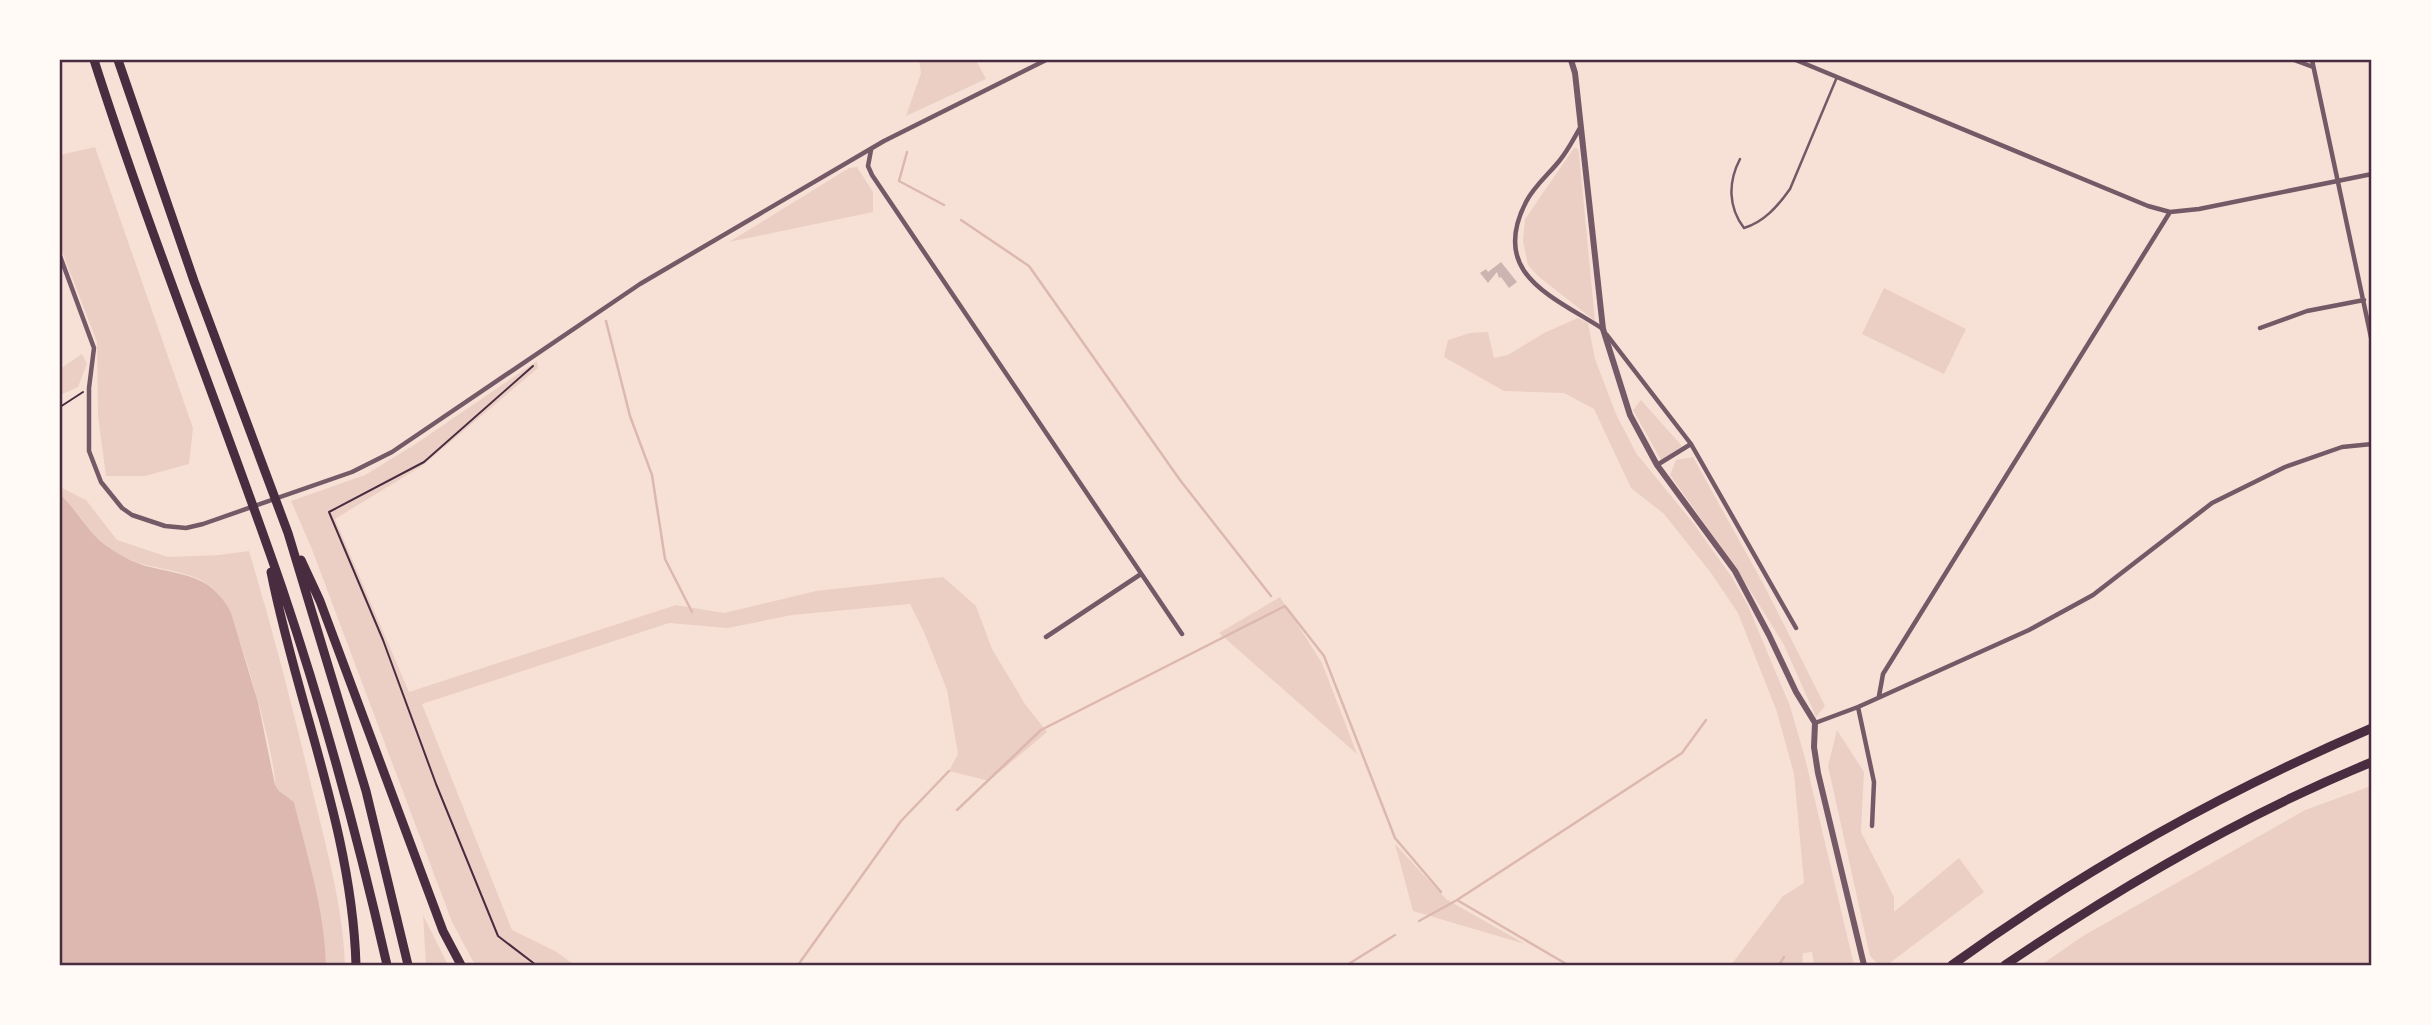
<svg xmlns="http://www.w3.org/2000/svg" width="2431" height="1025" viewBox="0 0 2431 1025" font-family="'Varela Round',sans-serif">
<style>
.green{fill:#ebcfc5}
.water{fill:#dcb8b0}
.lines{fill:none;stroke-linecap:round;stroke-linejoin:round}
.stream{stroke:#dcb8b0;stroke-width:2.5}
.building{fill:#ccb4b1}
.path{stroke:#4a2c40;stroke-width:2}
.service{stroke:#755966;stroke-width:2.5}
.minor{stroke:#755966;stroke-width:4.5}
.tertiary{stroke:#755966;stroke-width:6}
.motorway{stroke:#4a2c40;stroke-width:9}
.neatline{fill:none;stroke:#4a2c40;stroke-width:2.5}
</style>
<rect width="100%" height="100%" fill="#f7e1d7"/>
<path class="green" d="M 919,60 L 976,60 L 986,79 L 906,116 L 921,73 Z
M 95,147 L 193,428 L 189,464 L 145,476 L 106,476 L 98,416 L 97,342 L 60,246 L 60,155 Z
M 1574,148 L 1578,149 L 1579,154 L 1595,321 L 1538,276 L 1528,265 L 1523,241 L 1525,219 Z
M 857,167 L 873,192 L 873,212 L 729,242 L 849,168 Z
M 1884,288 L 1966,329 L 1944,374 L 1862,334 Z
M 1578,318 L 1588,323 L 1595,359 L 1616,414 L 1636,453 L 1694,524 L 1731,576 L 1748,606 L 1771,661 L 1790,706 L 1805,758 L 1854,965 L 1814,965 L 1812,952 L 1803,953 L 1802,965 L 1731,965 L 1783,896 L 1804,883 L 1794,774 L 1777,712 L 1738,613 L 1711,573 L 1664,514 L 1631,488 L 1594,409 L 1564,393 L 1504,391 L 1444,357 L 1448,340 L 1470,333 L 1488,332 L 1494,358 L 1508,355 L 1544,333 Z
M 82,354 L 87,364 L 78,387 L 60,395 L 60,369 Z
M 537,361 L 538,368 L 422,466 L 335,519 L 409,692 L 676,605 L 724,613 L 816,591 L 943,577 L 976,606 L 992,649 L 1025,704 L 1047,732 L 989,781 L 949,771 L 958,754 L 947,690 L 924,632 L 910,604 L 792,615 L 728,628 L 669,623 L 422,704 L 512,930 L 555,951 L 575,965 L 475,965 L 452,922 L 311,547 L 291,501 L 365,475 L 414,445 Z
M 1641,400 L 1682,446 L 1661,460 L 1633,410 Z
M 1693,457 L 1765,587 L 1825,706 L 1816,717 L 1784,645 L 1738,571 L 1670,475 L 1676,460 Z
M 60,487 L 86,500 L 117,540 L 168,557 L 219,555 L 249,551 C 273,631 294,712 313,793 C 327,850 343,907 345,965 L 326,965 C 325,910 307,855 294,802 L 279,791 L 275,785 C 276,757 236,611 217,592 C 193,567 153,572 124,557 C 91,540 84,517 60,494 Z
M 1280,597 L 1322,663 L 1357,754 L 1219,633 Z
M 1837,730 L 1864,772 L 1861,832 L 1894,897 L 1894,912 L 1959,858 L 1984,892 L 1887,965 L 1879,965 L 1870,956 L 1828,766 Z
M 2371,786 L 2371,965 L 2041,965 L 2083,936 L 2305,810 Z
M 1395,844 L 1446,899 L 1525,944 L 1413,911 Z
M 423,915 L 448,965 L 426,965 Z"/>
<path class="water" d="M 60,494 C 78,511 89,535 111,549 C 123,557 137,564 150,567 C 186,576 212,575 231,613 L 258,702 L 275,785 L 279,791 L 294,802 C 307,855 325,910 326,965 L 60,965 Z"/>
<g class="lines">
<path class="stream" d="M 907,152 L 899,181 L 944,205
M 961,220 L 1029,266 L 1180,480 L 1271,596
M 606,321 L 630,416 L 652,475 L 665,559 L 692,612
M 957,810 L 1041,730 L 1285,606 L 1324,656 L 1395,838 L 1441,892
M 1457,900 L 1568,965
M 1419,921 L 1457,900 L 1682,753 L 1706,720
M 798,965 L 901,821 L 949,771
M 1347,965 L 1395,935
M 1779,965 L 1784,957"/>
</g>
<path class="building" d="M 1501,262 L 1517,282 L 1509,288 L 1501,277 L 1499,278 L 1497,272 L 1488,283 L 1480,273 L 1486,269 L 1488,272 Z"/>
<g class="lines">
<path class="path" d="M 533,366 L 424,462 L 329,512 L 383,640 L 436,784 L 498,936 L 536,965
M 60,407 L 83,392"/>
<path class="service" d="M 1740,159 C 1728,182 1728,207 1744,228 C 1764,222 1778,206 1790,189 L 1837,77"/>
<path class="minor" d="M 1796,60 L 2148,206 L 2170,212 L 2199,209 L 2372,174
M 2294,60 L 2313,67
M 2312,60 L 2372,342
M 1580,128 C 1574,138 1568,150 1560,160 C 1550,173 1534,186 1526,202 C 1489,274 1552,296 1603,329
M 871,150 L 868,166 L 872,175 L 1182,634
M 60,256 L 94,348 L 89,388 L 89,451 L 101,482 L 122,508 L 132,515 L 165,526 L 186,528 L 203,524 L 352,472 L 392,452 L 640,284 L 884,141 L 1046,60
M 2260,328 L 2307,311 L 2364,300
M 1607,335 L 1691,444 L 1796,628
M 1657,465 L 1691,444
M 1046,637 L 1141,574
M 1879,696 L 1883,674 L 2170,212
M 1858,707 L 1874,782 L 1872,826
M 1815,723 L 1858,707 L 2029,630 L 2093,595 L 2212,503 L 2285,467 L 2342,447 L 2372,444"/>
<path class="tertiary" d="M 1571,60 L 1575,73 L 1603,329 L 1630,415 L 1657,465 L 1735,571 L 1769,635 L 1796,692 L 1815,723 L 1814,747 L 1818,773 L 1864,965"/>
<path class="motorway" d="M 94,60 C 151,238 221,411 282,588 C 324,712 358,838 387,965
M 118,60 L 194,281 L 288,533 L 366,791 L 408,965
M 301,560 L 320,601 L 443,931 L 461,965
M 271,572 C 297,704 352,830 356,965
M 1952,965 C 2083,870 2223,792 2372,728
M 2005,965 C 2120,887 2242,815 2372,762"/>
</g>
<rect width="2431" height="1025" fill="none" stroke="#fffaf5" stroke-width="122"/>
<rect x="61" y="61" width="2309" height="903" class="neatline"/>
</svg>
